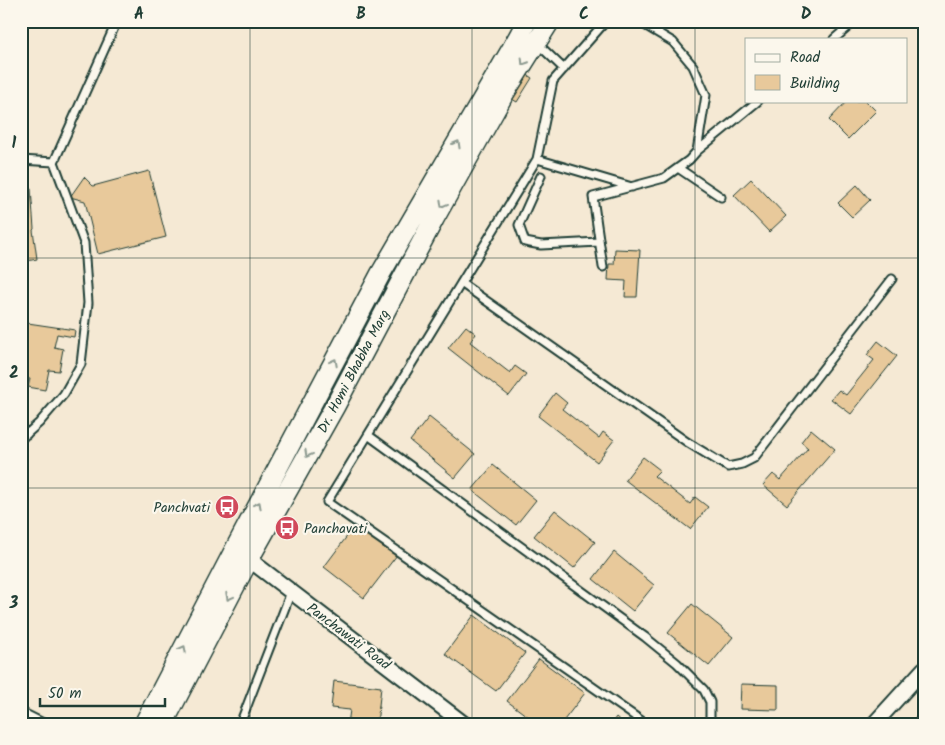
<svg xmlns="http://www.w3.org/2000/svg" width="945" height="745" viewBox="0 0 945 745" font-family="Kalam,sans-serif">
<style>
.building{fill:#e8c99b;stroke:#1f3d34}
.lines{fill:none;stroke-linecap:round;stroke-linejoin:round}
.service-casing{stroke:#1f3d34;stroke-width:11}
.minor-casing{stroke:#1f3d34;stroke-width:18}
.secondary-casing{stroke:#1f3d34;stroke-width:22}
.service{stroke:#fbf7ec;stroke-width:7}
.minor{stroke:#fbf7ec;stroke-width:14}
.secondary{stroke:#fbf7ec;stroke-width:19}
.oneway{stroke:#8d9a90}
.grid{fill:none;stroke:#1f3d34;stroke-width:1;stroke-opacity:0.55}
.labels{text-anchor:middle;stroke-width:4.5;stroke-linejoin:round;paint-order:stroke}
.street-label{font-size:14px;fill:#1f3d34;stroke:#fbf7ec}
.poi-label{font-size:14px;fill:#1f3d34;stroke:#fbf7ec;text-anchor:end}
.neatline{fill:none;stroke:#1f3d34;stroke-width:2}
.grid-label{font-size:16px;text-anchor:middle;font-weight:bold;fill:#1f3d34}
</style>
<rect width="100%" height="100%" fill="#f5e9d4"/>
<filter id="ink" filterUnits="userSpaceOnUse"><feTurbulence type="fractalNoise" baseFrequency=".02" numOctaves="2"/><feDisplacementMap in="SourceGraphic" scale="10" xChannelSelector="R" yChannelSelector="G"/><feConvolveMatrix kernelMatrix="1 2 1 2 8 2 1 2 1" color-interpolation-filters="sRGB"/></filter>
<g filter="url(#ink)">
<path class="building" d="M 520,70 L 532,78 L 517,102 L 505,95 Z
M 847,101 L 866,101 L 876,111 L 848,139 L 829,120 Z
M 149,171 L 166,237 L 98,254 L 85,201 L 70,197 L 84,177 L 93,186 Z
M 751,179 L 786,216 L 769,232 L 734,195 Z
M 857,185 L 870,200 L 852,217 L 838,203 Z
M 21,188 L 31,188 L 34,229 L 33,230 L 37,259 L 21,262 Z
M 615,249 L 640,250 L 637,297 L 625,297 L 626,281 L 608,280 L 609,264 L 614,264 Z
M 21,322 L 75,330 L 74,337 L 57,334 L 54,347 L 63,349 L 59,371 L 49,370 L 45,390 L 28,387 L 30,379 L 21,378 Z
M 466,326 L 476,334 L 470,342 L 510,373 L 515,366 L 526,374 L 509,396 L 448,348 Z
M 878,341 L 897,356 L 851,414 L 831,399 L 839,390 L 846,395 L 874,360 L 867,355 Z
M 555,393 L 567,403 L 562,409 L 599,438 L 603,432 L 614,440 L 597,462 L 538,416 Z
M 429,417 L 475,454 L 455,478 L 410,441 Z
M 811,429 L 835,449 L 787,505 L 763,485 L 773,474 L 780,480 L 808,448 L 801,442 Z
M 643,457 L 660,470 L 654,476 L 690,504 L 695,497 L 708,507 L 690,529 L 625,480 Z
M 493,465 L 536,500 L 516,525 L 472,490 Z
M 555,510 L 595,542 L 574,568 L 534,536 Z
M 357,523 L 397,555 L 364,598 L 324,567 Z
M 614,552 L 654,585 L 633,611 L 593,579 Z
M 692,604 L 733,637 L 709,666 L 668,633 Z
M 474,615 L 525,653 L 496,691 L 445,654 Z
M 539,659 L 585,693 L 561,724 L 538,724 L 507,701 Z
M 334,681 L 381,687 L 377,724 L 348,724 L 350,710 L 331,708 Z
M 741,684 L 778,685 L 778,710 L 740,709 Z
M 616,717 L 624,724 L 611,724 Z"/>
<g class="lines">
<g class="service-casing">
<path id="service" d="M 514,21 L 564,69
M 606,21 L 553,81 L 537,159 L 327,502 L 646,724
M 834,39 L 855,21
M 697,151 L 758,101
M 537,159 L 632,187
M 21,160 L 54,162 L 117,21
M 678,168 L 721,197
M 541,176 L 519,225 L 525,242 L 541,245 L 599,242
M 603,267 L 593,197 L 664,178 L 689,160 L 697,151 L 706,95 L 693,66 L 673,42 L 638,21
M 461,283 L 687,442 L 728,467 L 742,464 L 754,458 L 892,279
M 21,428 L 27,434
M 368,435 L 645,637 L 677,663 L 704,690 L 710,702 L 710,719 L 706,724
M 21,439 L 39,423 L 64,394 L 81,364 L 88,303 L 84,243 L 54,162
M 21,712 L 45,724
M 240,724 L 291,592
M 917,724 L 924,715"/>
</g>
<g class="minor-casing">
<path id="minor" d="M 242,554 L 464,724
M 874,724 L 924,669"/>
</g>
<g class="secondary-casing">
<path id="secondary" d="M 144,724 L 235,549 L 381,273 L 511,50 L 527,21
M 163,724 L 249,559 L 335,406 L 434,219 L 504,94 L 550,21"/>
</g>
<use href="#service" class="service"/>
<use href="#minor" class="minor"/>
<use href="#secondary" class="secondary"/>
</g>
<defs><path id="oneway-chevron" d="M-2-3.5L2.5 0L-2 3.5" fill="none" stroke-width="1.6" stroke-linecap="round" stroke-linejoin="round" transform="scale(1.25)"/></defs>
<g class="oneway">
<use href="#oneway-chevron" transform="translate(524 62) rotate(122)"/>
<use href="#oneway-chevron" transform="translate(457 144) rotate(-60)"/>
<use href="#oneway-chevron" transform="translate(443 204) rotate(119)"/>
<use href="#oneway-chevron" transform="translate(334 362) rotate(-62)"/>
<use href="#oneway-chevron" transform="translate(308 454) rotate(119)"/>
<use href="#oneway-chevron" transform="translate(258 505) rotate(-62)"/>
<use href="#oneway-chevron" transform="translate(229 597) rotate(118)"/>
<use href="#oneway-chevron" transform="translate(183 649) rotate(-62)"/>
</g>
</g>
<path class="grid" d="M 250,21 L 250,724M 472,21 L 472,724M 695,21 L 695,724M 21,258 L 924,258M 21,488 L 924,488"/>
<defs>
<g id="bus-disc" transform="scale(1.25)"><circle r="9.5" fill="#d1495b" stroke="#fbf7ec"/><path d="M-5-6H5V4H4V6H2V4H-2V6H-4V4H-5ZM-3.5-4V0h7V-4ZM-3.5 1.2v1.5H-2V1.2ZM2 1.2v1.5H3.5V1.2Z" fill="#fff"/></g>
</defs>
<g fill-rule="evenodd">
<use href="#bus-disc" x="227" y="507"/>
<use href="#bus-disc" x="287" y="528"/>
</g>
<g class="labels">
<g class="street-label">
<text transform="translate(353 371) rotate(-62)" y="5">Dr. Homi Bhabha Marg</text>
<text transform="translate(349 636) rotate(37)" y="5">Panchawati Road</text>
</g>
<g class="poi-label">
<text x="210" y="512">Panchvati</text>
<text x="304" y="533" text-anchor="start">Panchavati</text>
</g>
</g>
<rect width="945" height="745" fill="none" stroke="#fbf7ec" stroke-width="55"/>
<rect x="745" y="38" width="162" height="65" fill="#fbf7ec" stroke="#a3ada2"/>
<rect x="755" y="54" width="25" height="8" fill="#fbf7ec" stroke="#a3ada2"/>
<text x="790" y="62" font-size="15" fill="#1f3d34">Road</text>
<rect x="755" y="75" width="25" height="15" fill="#e8c99b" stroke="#a3ada2"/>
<text x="790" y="88" font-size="15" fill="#1f3d34">Building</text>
<path d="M40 698v8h125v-8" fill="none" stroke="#1f3d34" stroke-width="2.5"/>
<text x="48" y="698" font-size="15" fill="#1f3d34" stroke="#fbf7ec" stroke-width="4" paint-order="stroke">50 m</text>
<rect x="28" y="28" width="890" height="690" class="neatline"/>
<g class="grid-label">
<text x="139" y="19">A</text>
<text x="361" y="19">B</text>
<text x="584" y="19">C</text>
<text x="806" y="19">D</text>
<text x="14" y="148">1</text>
<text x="14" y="378">2</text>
<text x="14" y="608">3</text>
</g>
</svg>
